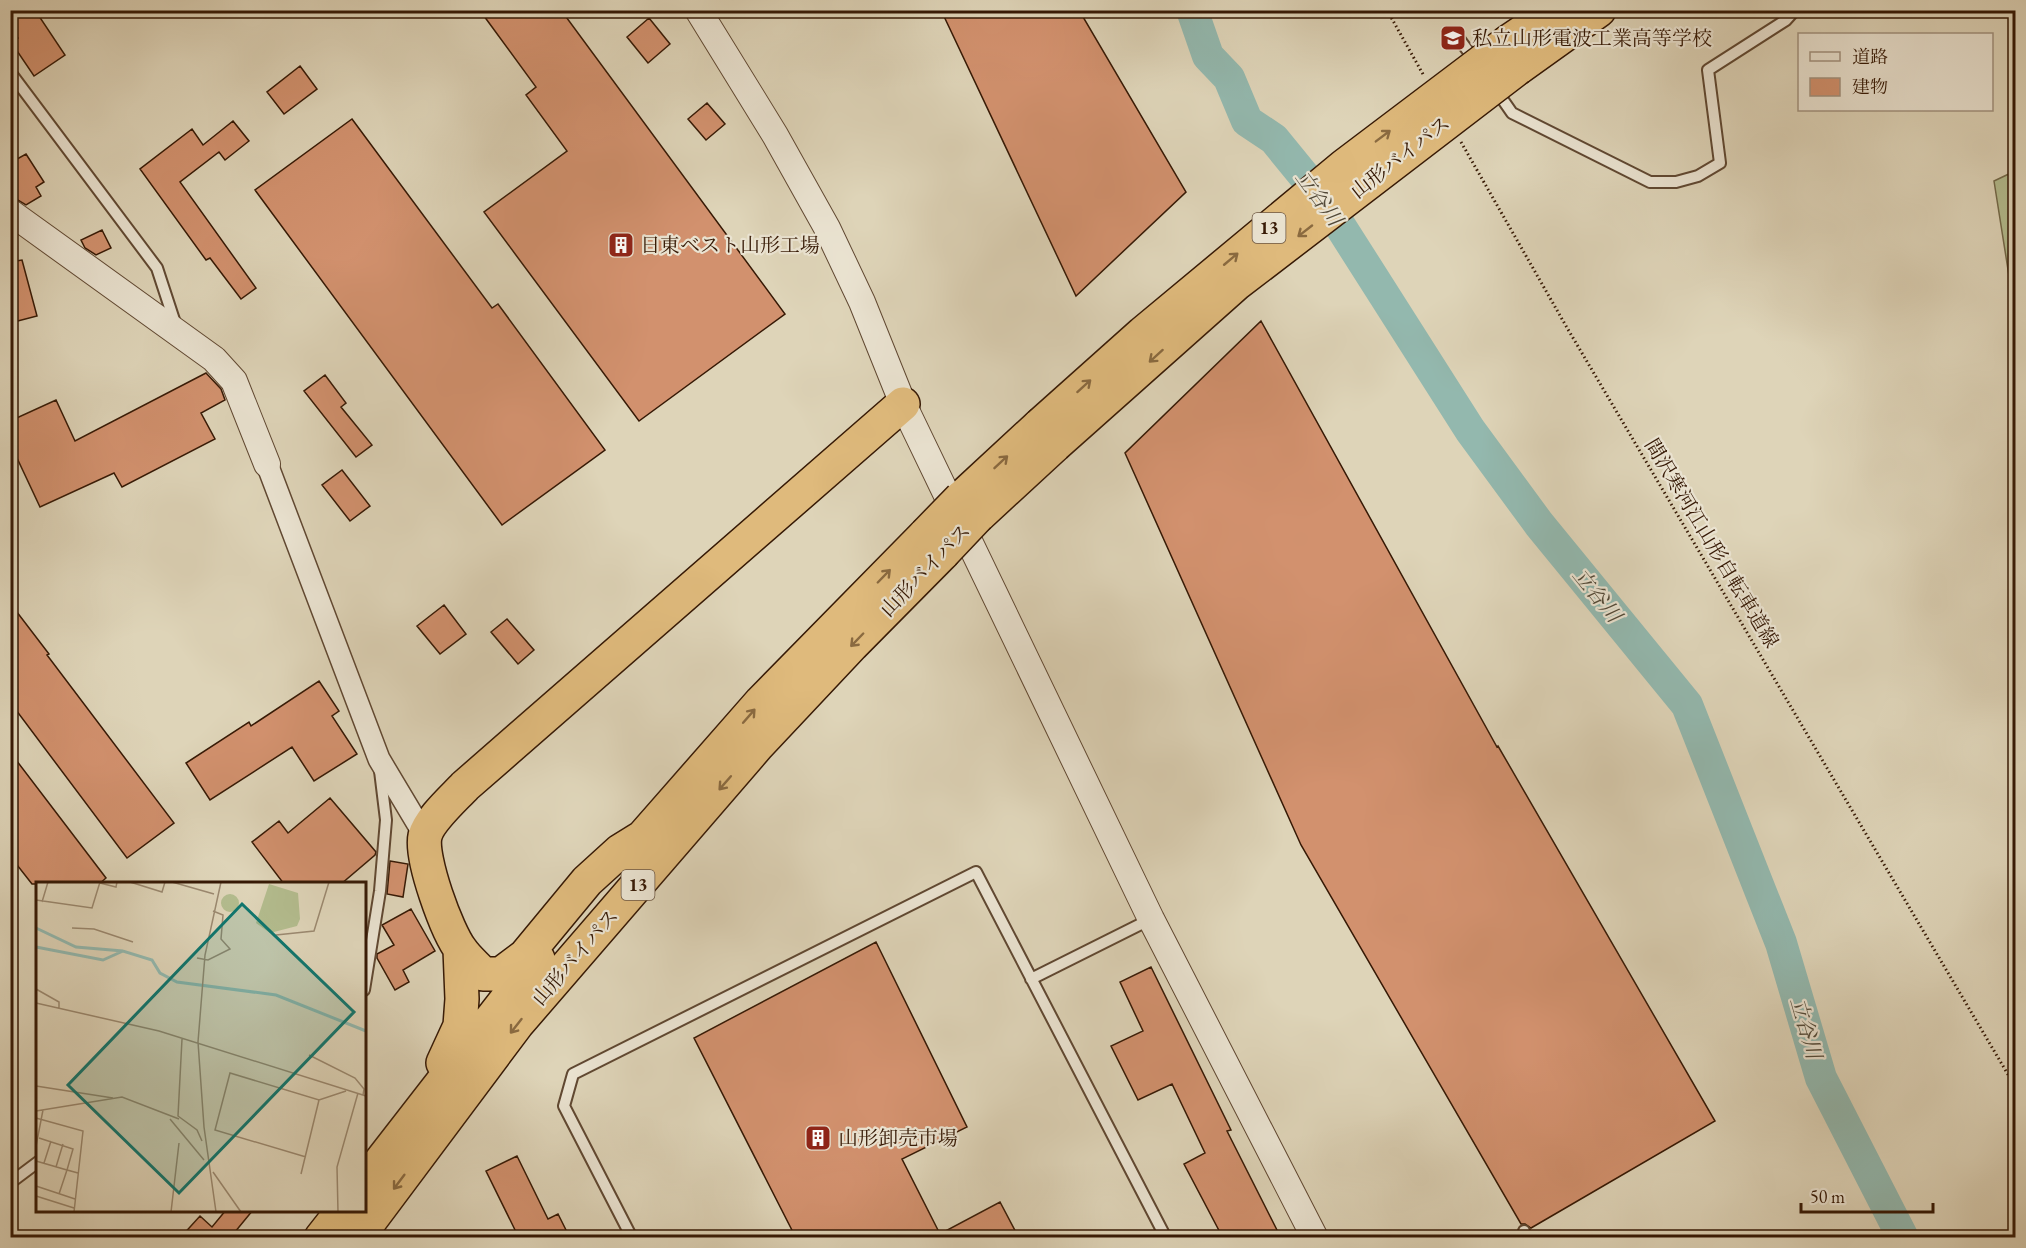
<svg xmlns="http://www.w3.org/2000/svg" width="2026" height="1248" viewBox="0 0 2026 1248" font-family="'EB Garamond','Noto Serif JP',serif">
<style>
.green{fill:#b3bc8e;stroke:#746a4a;stroke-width:1.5}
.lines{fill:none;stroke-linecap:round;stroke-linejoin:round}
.river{stroke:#93b8ae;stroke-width:32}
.building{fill:#d2916e;stroke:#361905;stroke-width:1.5}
.service-casing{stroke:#604832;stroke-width:14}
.minor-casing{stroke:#604832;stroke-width:24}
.tertiary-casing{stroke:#604832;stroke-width:28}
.trunk-casing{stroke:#361905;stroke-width:36}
.path{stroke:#361905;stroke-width:3;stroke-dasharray:1.5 3;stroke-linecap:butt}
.service{stroke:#eae3d1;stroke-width:10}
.minor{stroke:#eae3d1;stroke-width:21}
.tertiary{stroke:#eae3d1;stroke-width:26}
.trunk{stroke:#dfba7c;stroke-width:33}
.trunk-bridge-casing{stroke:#361905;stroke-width:36;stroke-linecap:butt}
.trunk-bridge{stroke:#dfba7c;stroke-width:33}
.oneway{stroke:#8a6a40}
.labels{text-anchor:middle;stroke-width:4.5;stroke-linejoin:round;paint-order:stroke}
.shield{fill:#eae3d1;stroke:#6c5642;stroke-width:1.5}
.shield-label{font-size:18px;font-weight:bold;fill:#361905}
.poi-label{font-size:20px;fill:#361905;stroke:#eae3d1;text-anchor:start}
.street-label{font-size:20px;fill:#361905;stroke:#eae3d1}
.water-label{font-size:21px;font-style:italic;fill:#524938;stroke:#eae3d1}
.inset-river{fill:none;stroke:#93b8ae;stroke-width:3}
.inset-road{fill:none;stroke:#9b8970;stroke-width:1.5}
.view{fill:#0f766e;fill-opacity:0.15;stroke:#0f766e;stroke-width:3}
.inset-edge{fill:none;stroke:#361905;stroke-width:3}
</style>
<rect width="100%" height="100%" fill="#ded4b8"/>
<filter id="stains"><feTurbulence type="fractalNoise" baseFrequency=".00333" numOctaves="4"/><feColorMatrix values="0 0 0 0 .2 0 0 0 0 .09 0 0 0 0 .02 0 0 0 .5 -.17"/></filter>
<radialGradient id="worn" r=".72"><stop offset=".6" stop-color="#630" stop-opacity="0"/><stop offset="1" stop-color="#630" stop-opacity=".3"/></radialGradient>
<path class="green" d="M 2015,171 L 2015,314 L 1994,181 Z"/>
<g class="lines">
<path class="river" d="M 1192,10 L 1208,56 L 1229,78 L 1247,121 L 1274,139 L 1323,199 L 1470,430 L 1539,524 L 1687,705 L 1781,943 L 1821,1078 L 1903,1238"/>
</g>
<path class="building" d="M 10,10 L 35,10 L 65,55 L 34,76 L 11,42 L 18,38 L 10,27 Z
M 491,10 L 561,10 L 785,314 L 639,421 L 484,212 L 567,151 L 526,95 L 536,87 L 484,16 Z
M 941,10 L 1079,10 L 1186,192 L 1076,296 Z
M 649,18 L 670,44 L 648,63 L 627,37 Z
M 300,66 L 317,89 L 284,114 L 267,92 Z
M 707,103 L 725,124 L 706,140 L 688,119 Z
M 352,119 L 492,308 L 498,304 L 605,450 L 502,525 L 255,190 Z
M 233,121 L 249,141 L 225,160 L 219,152 L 180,182 L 256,288 L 241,299 L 210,258 L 206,260 L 140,169 L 192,129 L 203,145 Z
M 26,154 L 44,182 L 36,187 L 41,196 L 26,205 L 16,199 L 10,189 L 10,163 Z
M 102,230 L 111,248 L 96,255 L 85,248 L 81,240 Z
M 22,260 L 37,316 L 10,323 L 10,262 Z
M 1261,321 L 1497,747 L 1498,746 L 1715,1121 L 1531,1228 L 1525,1224 L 1521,1224 L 1301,845 L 1125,453 Z
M 206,373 L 221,389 L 225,400 L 201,413 L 215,439 L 122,487 L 114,473 L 40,507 L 10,443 L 10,421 L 56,400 L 75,441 Z
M 325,375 L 346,403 L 341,407 L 372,445 L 356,457 L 304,391 Z
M 342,470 L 370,506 L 350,521 L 322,485 Z
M 10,603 L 49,654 L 47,655 L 174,823 L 127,858 L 10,702 Z
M 444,605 L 466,634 L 440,654 L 417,626 Z
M 507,619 L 534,650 L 518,664 L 491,632 Z
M 319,681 L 339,711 L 332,716 L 357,754 L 314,781 L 292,747 L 210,800 L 186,763 L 249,722 L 251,726 Z
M 10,752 L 106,878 L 99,884 L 32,884 L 10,856 Z
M 330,798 L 376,852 L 375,855 L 341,884 L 284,884 L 252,842 L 279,821 L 288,833 Z
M 390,861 L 408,864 L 403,897 L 387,894 Z
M 411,909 L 435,951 L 403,970 L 409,982 L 395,990 L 377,958 L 377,954 L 394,945 L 382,925 Z
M 876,942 L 967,1127 L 902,1159 L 940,1234 L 1000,1202 L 1019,1238 L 796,1238 L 694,1038 Z
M 1151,967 L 1231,1130 L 1227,1131 L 1281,1238 L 1223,1238 L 1184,1164 L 1205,1153 L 1172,1084 L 1138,1100 L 1111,1046 L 1143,1031 L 1120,982 Z
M 517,1156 L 548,1219 L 558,1214 L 570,1238 L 519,1238 L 486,1171 Z
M 226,1210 L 253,1210 L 230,1238 L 180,1238 L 200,1216 L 212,1227 Z"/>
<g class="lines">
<g class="service-casing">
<path id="service" d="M 1457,36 L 1476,62
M 10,72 L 157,268 L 176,326
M 1496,90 L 1512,113 L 1650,182 L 1676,182 L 1698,176 L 1720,163 L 1708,70 L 1786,20 L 1795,10
M 1031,979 L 1151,919
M 364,990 L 380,891 L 386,820 L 380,771
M 10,1183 L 38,1162
M 1524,1231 L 1527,1238
M 632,1238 L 564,1106 L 573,1074 L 976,872 L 1166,1238"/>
</g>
<g class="minor-casing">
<path id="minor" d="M 267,464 L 379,759 L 425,836"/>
</g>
<g class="tertiary-casing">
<path id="tertiary" d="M 698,10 L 775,135 L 827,228 L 862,302 L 903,404 L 1151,919 L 1315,1238
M 10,212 L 214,359 L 234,381 L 267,464"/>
</g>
<g class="trunk-casing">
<path id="trunk" d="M 1508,42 L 1555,10
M 1518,68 L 1599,10
M 961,498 L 1040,425
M 978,516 L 1055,445
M 641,838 L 620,851 L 587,881 L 525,956 L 501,974 L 483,974 C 476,966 467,959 461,950 C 447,932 420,858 425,836 C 429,820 454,798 465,786 L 903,404
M 626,856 L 761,702 L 926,534
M 443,1063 L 460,1026 L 462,999 L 460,949
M 364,1183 L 538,959
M 321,1238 L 343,1210
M 357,1238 L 517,1024 L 757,746 L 852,645 L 943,553"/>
</g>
<path class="path" d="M 1387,10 L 1424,76
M 1461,142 L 1566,326 L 2016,1088"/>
<use href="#service" class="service"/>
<use href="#minor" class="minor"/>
<use href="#tertiary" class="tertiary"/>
<use href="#trunk" class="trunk"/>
<g class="trunk-bridge-casing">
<path id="trunk-bridge" d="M 1040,425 L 1143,333 L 1344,166 L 1508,42
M 1055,445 L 1236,284 L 1518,68
M 926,534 L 961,498
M 943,553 L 978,516"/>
</g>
<use href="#trunk-bridge" class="trunk-bridge"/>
</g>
<defs><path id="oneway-shaft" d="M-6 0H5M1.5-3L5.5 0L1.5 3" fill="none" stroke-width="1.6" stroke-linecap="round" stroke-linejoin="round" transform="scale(1.5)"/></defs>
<g class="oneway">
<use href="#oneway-shaft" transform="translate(1383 136) rotate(-37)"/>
<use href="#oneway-shaft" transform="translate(1305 231) rotate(142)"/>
<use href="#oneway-shaft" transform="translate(1231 259) rotate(-40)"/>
<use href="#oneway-shaft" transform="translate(1156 356) rotate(138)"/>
<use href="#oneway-shaft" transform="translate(1084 386) rotate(-42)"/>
<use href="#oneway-shaft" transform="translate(1001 462) rotate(-43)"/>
<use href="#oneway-shaft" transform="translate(884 576) rotate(-46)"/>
<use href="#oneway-shaft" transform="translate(857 640) rotate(134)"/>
<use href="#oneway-shaft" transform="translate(749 716) rotate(-49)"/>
<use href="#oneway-shaft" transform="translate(725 783) rotate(131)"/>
<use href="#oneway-shaft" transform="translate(516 1026) rotate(128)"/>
<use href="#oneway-shaft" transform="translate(399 1182) rotate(127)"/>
</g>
<defs>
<g id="school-square" transform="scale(1.35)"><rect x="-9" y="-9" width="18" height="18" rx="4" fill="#8f2418" stroke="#eae3d1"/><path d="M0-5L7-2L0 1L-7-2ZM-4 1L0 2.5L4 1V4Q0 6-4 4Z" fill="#fff"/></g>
<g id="building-square" transform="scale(1.35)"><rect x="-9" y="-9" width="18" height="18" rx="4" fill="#8f2418" stroke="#eae3d1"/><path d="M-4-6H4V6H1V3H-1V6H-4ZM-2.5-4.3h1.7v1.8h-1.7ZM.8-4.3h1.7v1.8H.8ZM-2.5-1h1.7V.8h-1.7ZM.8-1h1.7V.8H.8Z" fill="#fff"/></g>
</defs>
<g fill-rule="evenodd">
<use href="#school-square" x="1453" y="38"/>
<use href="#building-square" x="621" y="245"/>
<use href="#building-square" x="818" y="1138"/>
</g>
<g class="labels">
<g class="shield">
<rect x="1252.5" y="213" width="33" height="30" rx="4.5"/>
<rect x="621.5" y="870" width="33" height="30" rx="4.5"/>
</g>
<g class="shield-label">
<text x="1269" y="234">13</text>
<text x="638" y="891">13</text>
</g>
<g class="poi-label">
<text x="1472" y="45">私立山形電波工業高等学校</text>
<text x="640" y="252">日東ベスト山形工場</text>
<text x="838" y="1145">山形卸売市場</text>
</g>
<g class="street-label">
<text transform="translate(1400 157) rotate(-38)" y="7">山形バイパス</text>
<text transform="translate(1712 543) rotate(59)" y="7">間沢寒河江山形自転車道線</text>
<text transform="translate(925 570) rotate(-46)" y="7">山形バイパス</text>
<text transform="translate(575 957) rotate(-49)" y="7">山形バイパス</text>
</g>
<g class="water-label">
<text transform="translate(1319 198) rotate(54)" y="7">立谷川</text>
<text transform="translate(1597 595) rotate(51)" y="7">立谷川</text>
<text transform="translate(1806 1028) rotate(74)" y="7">立谷川</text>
</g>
</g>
<g transform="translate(36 882)">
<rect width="330" height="330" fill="#ded4b8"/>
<path d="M 233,2 L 262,11 L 264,37 L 261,44 L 234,51 L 220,41 ZM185 21a9 9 0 1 1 18 0a9 9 0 1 1-18 0Z" fill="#b3bc8e"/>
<path class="inset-river" d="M 0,46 L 40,65 L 87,69M 0,65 L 67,78 L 87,69 L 116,78 L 124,91 L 141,100 L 240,113 L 330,149"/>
<path class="inset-road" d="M 94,0 L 126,10 L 129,0M 136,0 L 178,12M 64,1 L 80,5 L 81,0M 0,18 L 56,26 L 64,0M 6,20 L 12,0M 36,46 L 58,47 L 97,60M 240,53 L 278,49 L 293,0M 161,76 L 172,78 L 194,67 L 185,57 L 187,33 L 177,29M 0,107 L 23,120 L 23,126M 0,121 L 123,149 L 330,214M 146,157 L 142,234 L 161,248 L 166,259M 273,173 L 319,196 L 328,207 L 327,213M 0,204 L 77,216M 0,229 L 86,215 L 143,237M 0,236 L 47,249 L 38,330M 134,237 L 168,278M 0,264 L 7,228M 270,275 L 179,248 L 194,191 L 283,218 L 310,209M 0,279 L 31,288 L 37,267 L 3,256M 8,281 L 15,259M 20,285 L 27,262M 177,290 L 205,330M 265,292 L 283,218M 0,304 L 39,317M 23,312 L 31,288 L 42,291M 0,314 L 38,326M 135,330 L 143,261M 180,330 L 168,245 L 162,160 L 169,73 L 185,0M 302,330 L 301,285 L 322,211"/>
<path class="view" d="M 206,22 L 318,130 L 143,311 L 32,203 Z"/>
<rect width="330" height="330" class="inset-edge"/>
</g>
<rect width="2026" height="1248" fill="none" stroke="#ded4b8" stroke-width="36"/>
<rect x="12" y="12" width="2002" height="1224" fill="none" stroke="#361905" stroke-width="3"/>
<rect x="18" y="18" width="1990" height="1212" fill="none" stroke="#361905" stroke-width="1.5"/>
<rect x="1798" y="33" width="195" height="78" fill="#eae3d1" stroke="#a2927f" stroke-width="1.5"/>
<rect x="1810" y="52" width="30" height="9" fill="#eae3d1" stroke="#a2927f" stroke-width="1.5"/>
<text x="1852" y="63" font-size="18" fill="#361905">道路</text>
<rect x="1810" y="78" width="30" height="18" fill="#d2916e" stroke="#a2927f" stroke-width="1.5"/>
<text x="1852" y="93" font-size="18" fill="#361905">建物</text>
<path d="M1801 1203v9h132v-9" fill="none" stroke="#361905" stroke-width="3"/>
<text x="1810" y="1203" font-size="18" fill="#361905" stroke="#eae3d1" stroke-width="4.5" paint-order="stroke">50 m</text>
<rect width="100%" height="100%" filter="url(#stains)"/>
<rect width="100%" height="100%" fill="url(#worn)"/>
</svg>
